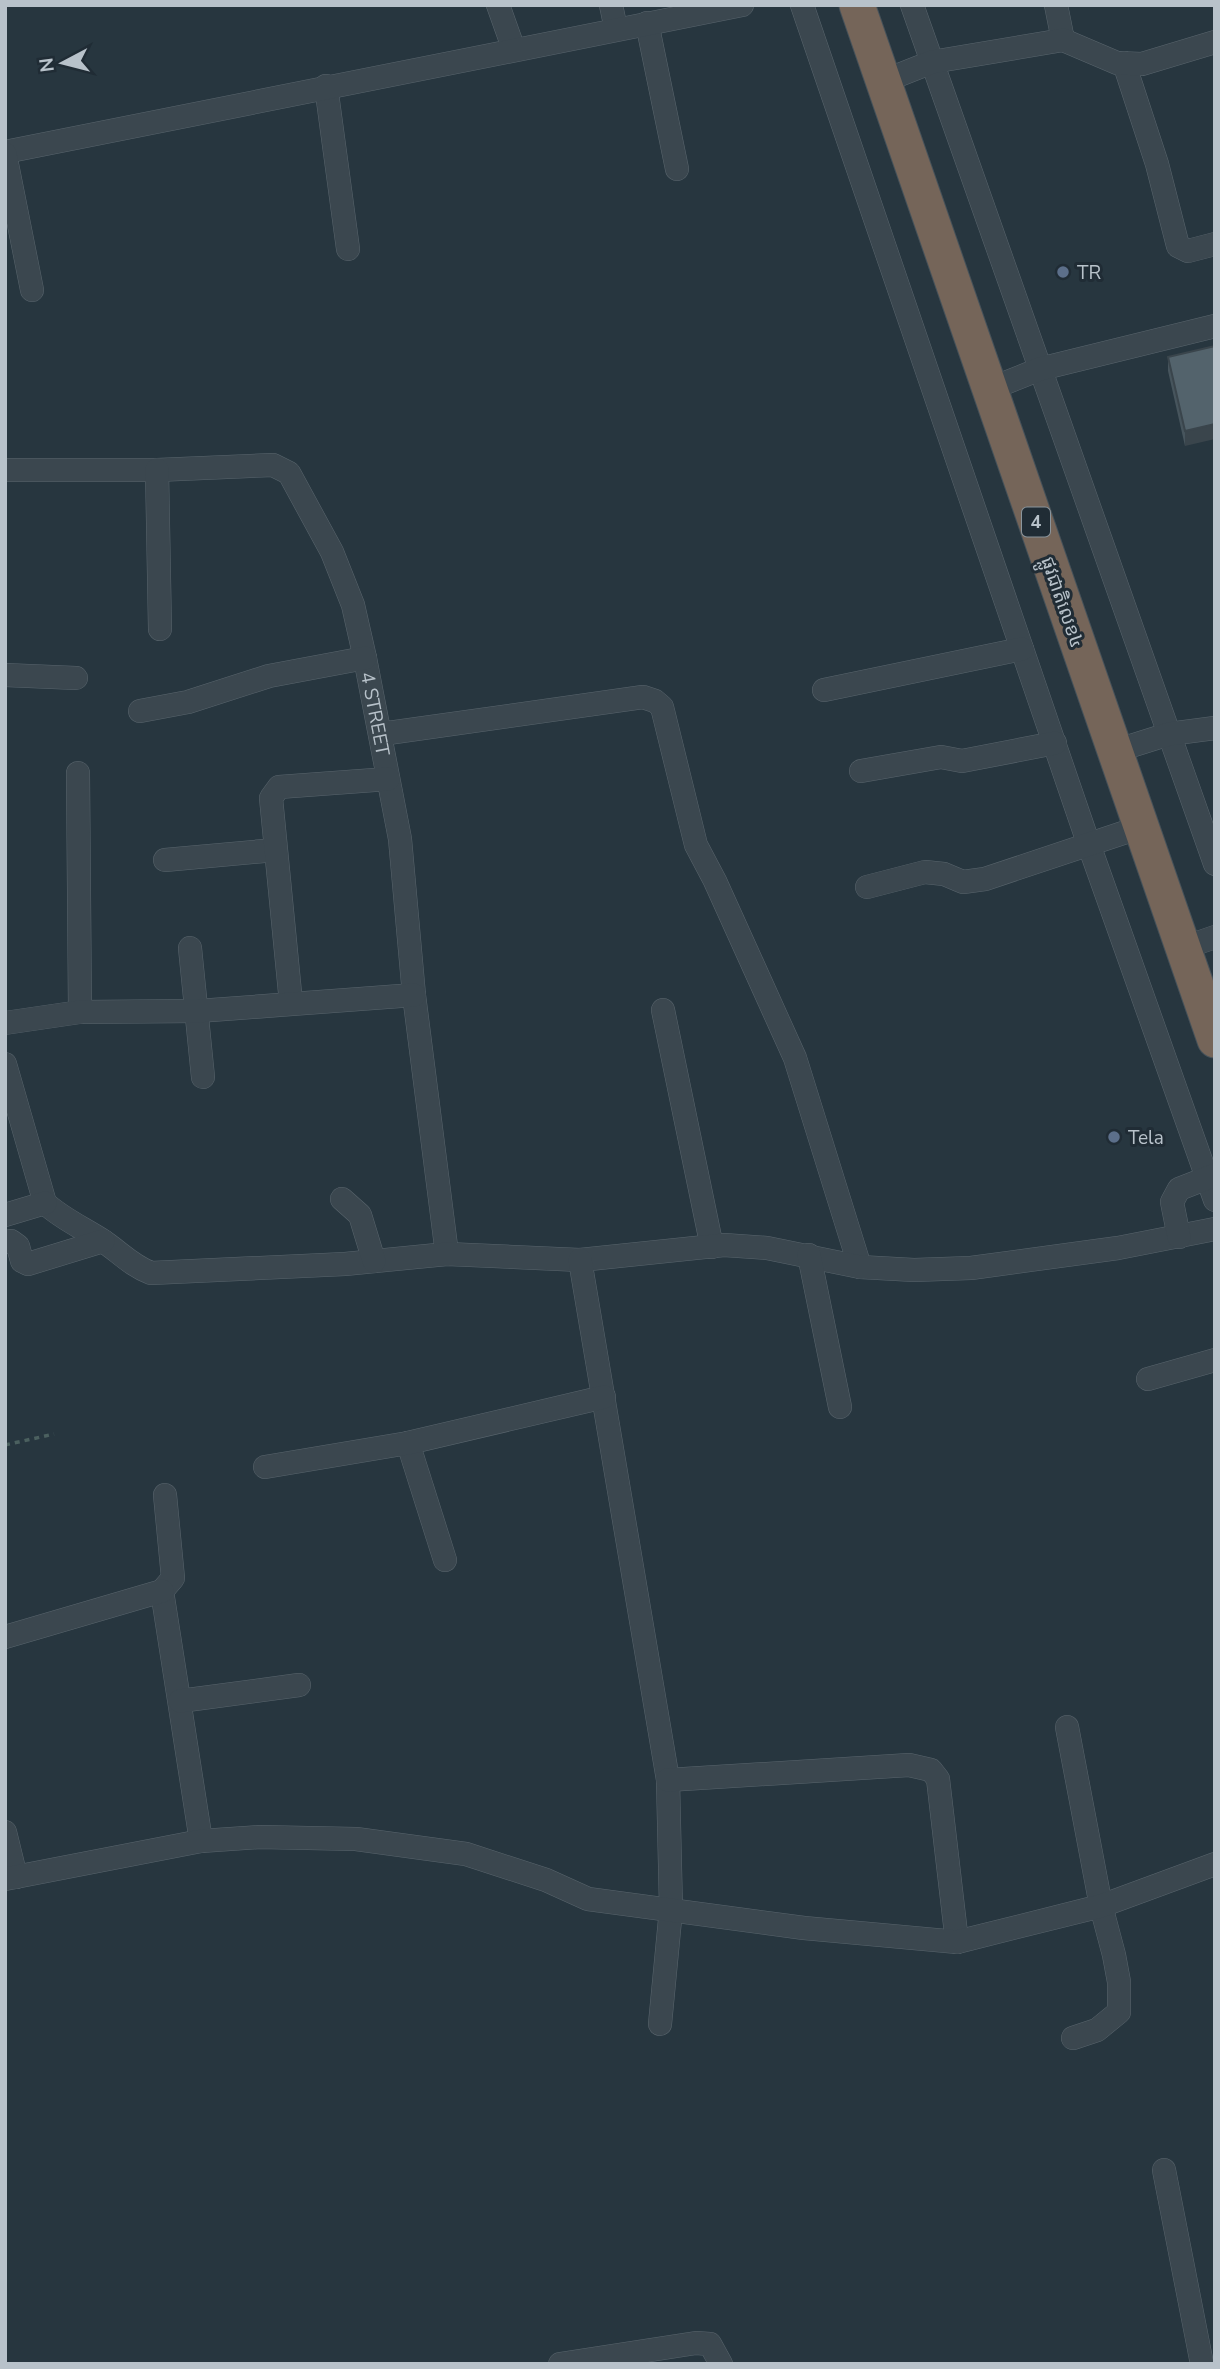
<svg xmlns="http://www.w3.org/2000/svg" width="1220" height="2369" viewBox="0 0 1220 2369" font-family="'Nunito Sans','Noto Sans Khmer',sans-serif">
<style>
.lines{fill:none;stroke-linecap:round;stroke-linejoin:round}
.minor-casing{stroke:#59656d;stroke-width:24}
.highway-casing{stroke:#46525a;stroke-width:37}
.path{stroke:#4b605f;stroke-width:3.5;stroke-dasharray:5 5;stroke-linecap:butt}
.minor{stroke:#3b474f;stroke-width:23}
.highway{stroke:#756559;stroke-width:35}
.wall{fill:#47555d}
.shaded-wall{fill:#3a454c}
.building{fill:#53636c;stroke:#3a454c;stroke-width:2}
.service-dot{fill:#5c6f8a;stroke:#202c35;stroke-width:2.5}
.labels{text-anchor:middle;stroke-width:6;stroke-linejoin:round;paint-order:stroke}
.shield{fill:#202c35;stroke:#8a959d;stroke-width:2}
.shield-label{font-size:18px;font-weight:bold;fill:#b8c2ca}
.poi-label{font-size:19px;fill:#b8c2ca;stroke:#202c35;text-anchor:start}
.street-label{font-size:19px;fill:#b8c2ca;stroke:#202c35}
</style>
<rect width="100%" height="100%" fill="#27363f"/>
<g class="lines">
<g class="minor-casing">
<g id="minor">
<path d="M 498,5 L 514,50"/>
<path d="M 611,5 L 616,29"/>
<path d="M 802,5 L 1089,845 L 1215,1200"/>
<path d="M 912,5 L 1215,864"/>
<path d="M 1056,5 L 1063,40"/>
<path d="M 647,23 L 677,169"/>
<path d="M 1124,63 L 1157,164 L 1178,246 L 1188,251 L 1215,244"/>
<path d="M 884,81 L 932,62 L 1063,40 L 1117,63 L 1142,64 L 1215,42"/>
<path d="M 326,86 L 348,249"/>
<path d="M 5,152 L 742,5"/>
<path d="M 5,154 L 32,290"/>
<path d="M 990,389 L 1040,369 L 1215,326"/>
<path id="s1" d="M 5,470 L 157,470 L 273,465 L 289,473 L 332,552 L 353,605 L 365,658 L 400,839 L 414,995 L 447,1254"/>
<path d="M 157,470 L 160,629"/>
<path d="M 5,675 L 76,678"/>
<path d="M 824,690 L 1022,649"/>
<path d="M 140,711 L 188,702 L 269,676 L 365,658"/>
<path d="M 381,734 L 643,697 L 655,701 L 662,707 L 696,845 L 715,881 L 795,1058 L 860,1267"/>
<path d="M 1115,751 L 1169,734 L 1215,728"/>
<path d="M 861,771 L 941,757 L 962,761 L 1055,743"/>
<path d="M 78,773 L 80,1012"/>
<path d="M 165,860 L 275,850"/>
<path d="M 867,887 L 925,872 L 944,874 L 963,882 L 985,879 L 1141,827"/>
<path d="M 190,948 L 203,1077"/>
<path d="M 1183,948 L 1215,937"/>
<path d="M 291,1003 L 271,798 L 279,787 L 388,779"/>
<path d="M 663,1010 L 712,1247"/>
<path d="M 5,1023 L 80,1012 L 198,1011 L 414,995"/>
<path d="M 5,1064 L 45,1203 C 61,1218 81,1227 100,1239 C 119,1251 130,1265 151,1273 L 345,1264 L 447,1254 L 580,1260 L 724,1245 L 767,1248 L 860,1267 L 914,1270 L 971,1268 L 1118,1248 L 1215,1229"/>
<path d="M 342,1199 L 360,1215 L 374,1261"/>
<path d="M 5,1215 L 45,1203"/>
<path d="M 1179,1237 L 1172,1202 L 1179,1189 L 1215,1175"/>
<path d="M 5,1242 L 11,1241 L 18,1246 L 22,1261 L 28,1264 L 103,1241"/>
<path d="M 809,1255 L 840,1407"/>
<path d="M 580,1260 L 668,1780 L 671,1909 L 660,2024"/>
<path d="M 1148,1379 L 1215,1360"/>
<path d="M 408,1443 L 445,1560"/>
<path d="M 265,1467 L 408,1443 L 604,1397"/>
<path d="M 165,1495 L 173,1578 L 162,1591 L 201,1841"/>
<path d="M 5,1637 L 162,1591"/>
<path d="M 180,1701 L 299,1685"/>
<path d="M 1067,1727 L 1101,1906 L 1114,1955 L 1119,1982 L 1119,2012 L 1097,2030 L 1073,2038"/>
<path d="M 668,1780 L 909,1765 L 931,1770 L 938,1779 L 957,1942"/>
<path d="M 5,1832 L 16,1877"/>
<path d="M 5,1879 L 201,1841 L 260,1837 L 356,1839 L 466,1854 L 546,1880 L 588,1899 L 804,1928 L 957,1942 L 1101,1906 L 1215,1864"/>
<path d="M 1164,2170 L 1202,2364"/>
<path d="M 560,2364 L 696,2343 L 710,2344 L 721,2364"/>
</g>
</g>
<g class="highway-casing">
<path id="highway" d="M 857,5 L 1215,1040"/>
</g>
<path class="path" d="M 5,1445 L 54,1434"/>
<use href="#minor" class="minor"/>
<use href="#highway" class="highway"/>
</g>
<path class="wall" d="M 1215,346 L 1185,446 L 1168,371 L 1168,357 Z"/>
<path class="shaded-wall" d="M 1215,424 L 1215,439 L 1185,446 L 1185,431 Z"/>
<path class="building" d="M 1215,346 L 1215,424 L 1185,431 L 1168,357 Z"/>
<g class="service-dot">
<circle cx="1063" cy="272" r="7"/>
<circle cx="1114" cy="1137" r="7"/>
</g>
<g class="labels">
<rect class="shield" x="1022" y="507.5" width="28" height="29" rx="5"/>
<g class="shield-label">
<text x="1036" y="528">4</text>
</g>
<g class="poi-label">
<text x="1077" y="279">TR</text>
<text x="1128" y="1144">Tela</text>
</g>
<g class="street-label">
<text transform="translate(1063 602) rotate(71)" y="7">ផ្លូវជាតិលេខ៤</text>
<text dy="7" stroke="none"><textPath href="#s1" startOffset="544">4 STREET</textPath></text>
</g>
</g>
<rect width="1220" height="2369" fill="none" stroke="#b8c2ca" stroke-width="14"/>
<g transform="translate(63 63) rotate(263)" stroke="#202c35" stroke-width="5" paint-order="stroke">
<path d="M0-5L12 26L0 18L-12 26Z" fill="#b8c2ca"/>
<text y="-10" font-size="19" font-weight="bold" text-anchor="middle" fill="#b8c2ca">N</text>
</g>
</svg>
